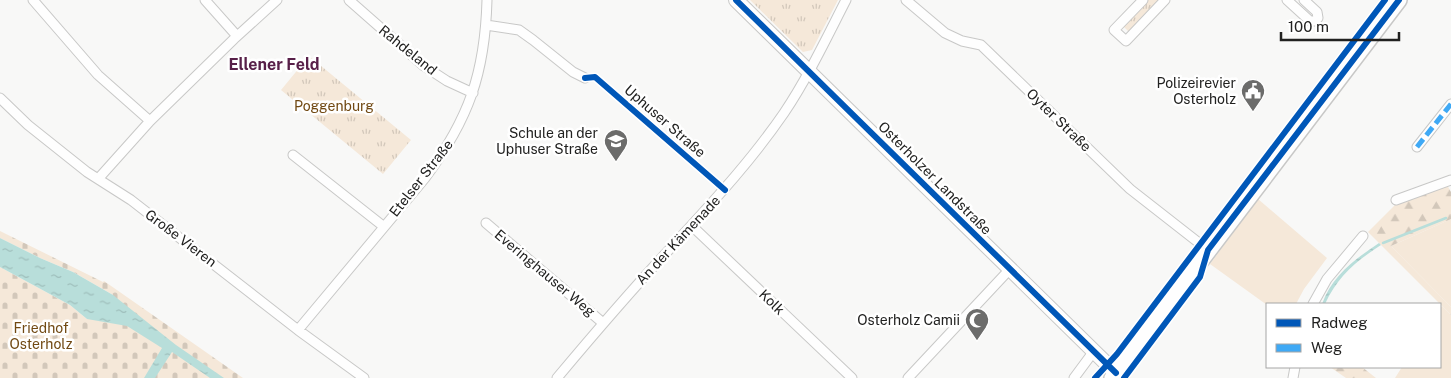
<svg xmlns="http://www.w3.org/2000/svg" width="1451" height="378" viewBox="0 0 1451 378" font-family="'Public Sans',sans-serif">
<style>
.grass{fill:#f5e8d9}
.forest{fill:url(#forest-firs)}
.cemetery{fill:url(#cemetery-stones)}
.park{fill:url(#park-tufts)}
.water{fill:url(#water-ripples)}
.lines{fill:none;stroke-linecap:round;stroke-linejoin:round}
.stream{stroke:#b8deda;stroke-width:2.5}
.street-casing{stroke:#c8c8c7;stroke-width:11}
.secondary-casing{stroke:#c8c8c7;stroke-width:16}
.primary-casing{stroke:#c8c8c7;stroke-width:18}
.street{stroke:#fefefe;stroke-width:9}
.secondary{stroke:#fefefe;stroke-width:14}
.primary{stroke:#fefefe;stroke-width:15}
.quiet{stroke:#3fa9f5;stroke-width:5;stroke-dasharray:10 5;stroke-linecap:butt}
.cycleway-casing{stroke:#fff;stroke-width:9}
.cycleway{stroke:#0057b8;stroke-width:6}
.labels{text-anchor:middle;stroke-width:5;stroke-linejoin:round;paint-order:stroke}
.street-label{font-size:14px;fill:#212120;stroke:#fff}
.poi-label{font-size:14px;fill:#212120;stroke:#fff;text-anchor:end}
.park-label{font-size:14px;fill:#714913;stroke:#fff}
.quarter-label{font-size:16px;font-weight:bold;fill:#582049;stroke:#fff}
</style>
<defs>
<pattern id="forest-firs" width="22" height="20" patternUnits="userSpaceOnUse" patternTransform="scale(1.25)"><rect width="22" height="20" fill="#f5e8d9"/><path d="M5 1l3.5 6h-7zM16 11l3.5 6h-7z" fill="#d2c7ba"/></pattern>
<pattern id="cemetery-stones" width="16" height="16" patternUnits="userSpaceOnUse" patternTransform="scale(1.25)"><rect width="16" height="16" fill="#f5e8d9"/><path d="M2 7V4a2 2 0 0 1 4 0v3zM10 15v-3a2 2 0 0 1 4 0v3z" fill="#d2c7ba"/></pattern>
<pattern id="park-tufts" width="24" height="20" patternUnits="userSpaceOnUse" patternTransform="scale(1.25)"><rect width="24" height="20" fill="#f5e8d9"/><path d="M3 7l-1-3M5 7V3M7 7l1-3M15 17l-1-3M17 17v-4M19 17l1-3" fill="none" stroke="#d2c7ba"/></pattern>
<pattern id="water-ripples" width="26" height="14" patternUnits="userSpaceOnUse" patternTransform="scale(1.25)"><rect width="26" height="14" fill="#b8deda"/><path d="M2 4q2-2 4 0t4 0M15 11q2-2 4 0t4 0" fill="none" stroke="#9ebebb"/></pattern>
</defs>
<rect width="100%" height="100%" fill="#f8f8f7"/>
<path class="grass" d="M 1258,199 L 1327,258 L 1304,289 L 1296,304 L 1267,305 L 1210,264 Z
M 1451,219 L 1451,307 L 1391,246 Z
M 1442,306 L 1451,315 L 1451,378 L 1395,378 L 1402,367 L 1440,367 L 1440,309 Z"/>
<path class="forest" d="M 1447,185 L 1451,192 L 1451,219 L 1391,246 L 1451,307 L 1451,315 L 1368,232 L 1398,202 Z
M 1330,367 L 1362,367 L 1376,378 L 1346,378 Z"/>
<path class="cemetery" d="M 0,231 L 103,282 L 104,281 L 243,378 L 0,378 L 0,267 L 70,305 L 87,319 L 113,295 L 73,272 L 40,258 L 0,238 Z"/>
<path class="park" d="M 750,0 L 838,0 L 812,50 L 803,52 Z
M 1147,0 L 1162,0 L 1130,33 L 1122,25 Z
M 309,56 L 411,140 L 383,174 L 281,90 Z"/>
<path class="water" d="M 0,238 L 40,258 L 73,272 L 113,295 L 176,345 L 224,378 L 210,378 L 172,352 L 155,378 L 144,378 L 162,348 L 127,326 L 87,319 L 70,305 L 0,267 Z
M 1379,243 L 1381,245 C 1355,262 1338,276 1325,304 L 1322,304 C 1332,276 1355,259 1379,243 Z"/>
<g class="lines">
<path class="stream" d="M 1383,243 L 1446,218"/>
<g class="street-casing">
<path id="street" d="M 33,0 L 98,75 L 150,121
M 205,0 L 237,36
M 349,0 L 424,66 L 447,81 L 473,93
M 906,0 L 945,33 L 962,41 L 981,45 L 1130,189 L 1208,250
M 1143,0 L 1114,30 L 1126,41 L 1165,0
M 1287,0 L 1310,21 L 1315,21 L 1318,18 L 1317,12 L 1304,0
M 486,25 L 519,30 L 533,40 L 573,72 L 585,78
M 0,98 L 28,125 L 87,172 L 131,200 L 298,330 L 364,378
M 1417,147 L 1451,104
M 293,155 L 383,226
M 98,179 L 150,121 L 234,39 L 277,0
M 1396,200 L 1451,180
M 486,223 L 603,323
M 692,226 L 852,378
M 1313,304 L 1327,279 L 1363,236
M 298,330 L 425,178 C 469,119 485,73 487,0
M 557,378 C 593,335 629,293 667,252 C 708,207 749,164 784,113 C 808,77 826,39 846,0
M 908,378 L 1010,269
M 1074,378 L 1094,351
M 1293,378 L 1295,367"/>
</g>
<g class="secondary-casing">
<path id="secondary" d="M 736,0 L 1116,373"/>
</g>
<g class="primary-casing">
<path id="primary" d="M 1112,378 L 1399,0"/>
</g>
<use href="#street" class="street"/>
<use href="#secondary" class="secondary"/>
<use href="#primary" class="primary"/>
<path class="quiet" d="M 1417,147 L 1451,104"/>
<g class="cycleway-casing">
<path id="cycleway" d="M 736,0 L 1116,373
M 585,78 L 595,77 L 725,190
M 1095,378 L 1117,354 L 1385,0
M 1124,378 L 1200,277 L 1208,250 L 1399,0"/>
</g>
<use href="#cycleway" class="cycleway"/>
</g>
<defs>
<g id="civic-pin" transform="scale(1.25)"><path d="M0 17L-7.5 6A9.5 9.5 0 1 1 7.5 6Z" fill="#6c6c6b" stroke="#fff"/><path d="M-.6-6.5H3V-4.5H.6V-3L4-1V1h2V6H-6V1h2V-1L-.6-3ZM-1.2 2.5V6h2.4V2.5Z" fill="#fff"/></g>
<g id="school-pin" transform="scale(1.25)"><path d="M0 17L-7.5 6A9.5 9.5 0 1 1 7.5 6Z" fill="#6c6c6b" stroke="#fff"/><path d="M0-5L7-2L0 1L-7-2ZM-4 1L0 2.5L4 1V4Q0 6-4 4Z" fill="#fff"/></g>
<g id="mosque-pin" transform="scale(1.25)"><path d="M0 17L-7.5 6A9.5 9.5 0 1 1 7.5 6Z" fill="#6c6c6b" stroke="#fff"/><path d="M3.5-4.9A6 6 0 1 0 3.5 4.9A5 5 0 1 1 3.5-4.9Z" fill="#fff"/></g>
</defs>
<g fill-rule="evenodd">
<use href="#civic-pin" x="1253" y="91"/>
<use href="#school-pin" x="616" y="141"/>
<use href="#mosque-pin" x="977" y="320"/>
</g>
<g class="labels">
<g class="street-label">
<text transform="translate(408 50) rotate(39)" y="5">Rahdeland</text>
<text transform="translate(1059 120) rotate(44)" y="5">Oyter Straße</text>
<text transform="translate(665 121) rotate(41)" y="5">Uphuser Straße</text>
<text transform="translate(421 178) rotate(-52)" y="5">Etelser Straße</text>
<text transform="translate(935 178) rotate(45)" y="5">Osterholzer Landstraße</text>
<text transform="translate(181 238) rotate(37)" y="5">Große Vieren</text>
<text transform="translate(678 240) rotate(-47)" y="5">An der Kämenade</text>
<text transform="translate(545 273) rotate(40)" y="5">Everinghauser Weg</text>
<text transform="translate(772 302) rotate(44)" y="5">Kolk</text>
</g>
<g class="poi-label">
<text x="1236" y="88">Polizeirevier<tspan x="1236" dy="16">Osterholz</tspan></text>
<text x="598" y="138">Schule an der<tspan x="598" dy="16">Uphuser Straße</tspan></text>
<text x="960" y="325">Osterholz Camii</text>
</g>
<g class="park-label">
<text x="334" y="111">Poggenburg</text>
<text x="41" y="333">Friedhof<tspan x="41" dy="16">Osterholz</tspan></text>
</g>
<g class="quarter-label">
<text x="274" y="70">Ellener Feld</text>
</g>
</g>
<rect x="1266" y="303" width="175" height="65" fill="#ffffff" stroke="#a6a6a6"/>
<rect x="1276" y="319" width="25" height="8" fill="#0057b8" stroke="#a6a6a6"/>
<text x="1311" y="328" font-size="15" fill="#212120">Radweg</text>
<rect x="1276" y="344" width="25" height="8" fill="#3fa9f5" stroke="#a6a6a6"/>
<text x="1311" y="353" font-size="15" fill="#212120">Weg</text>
<path d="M1281 32v8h118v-8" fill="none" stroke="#212120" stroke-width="2.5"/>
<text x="1288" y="32" font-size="15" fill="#212120" stroke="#ffffff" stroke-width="4" paint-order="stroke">100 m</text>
</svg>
